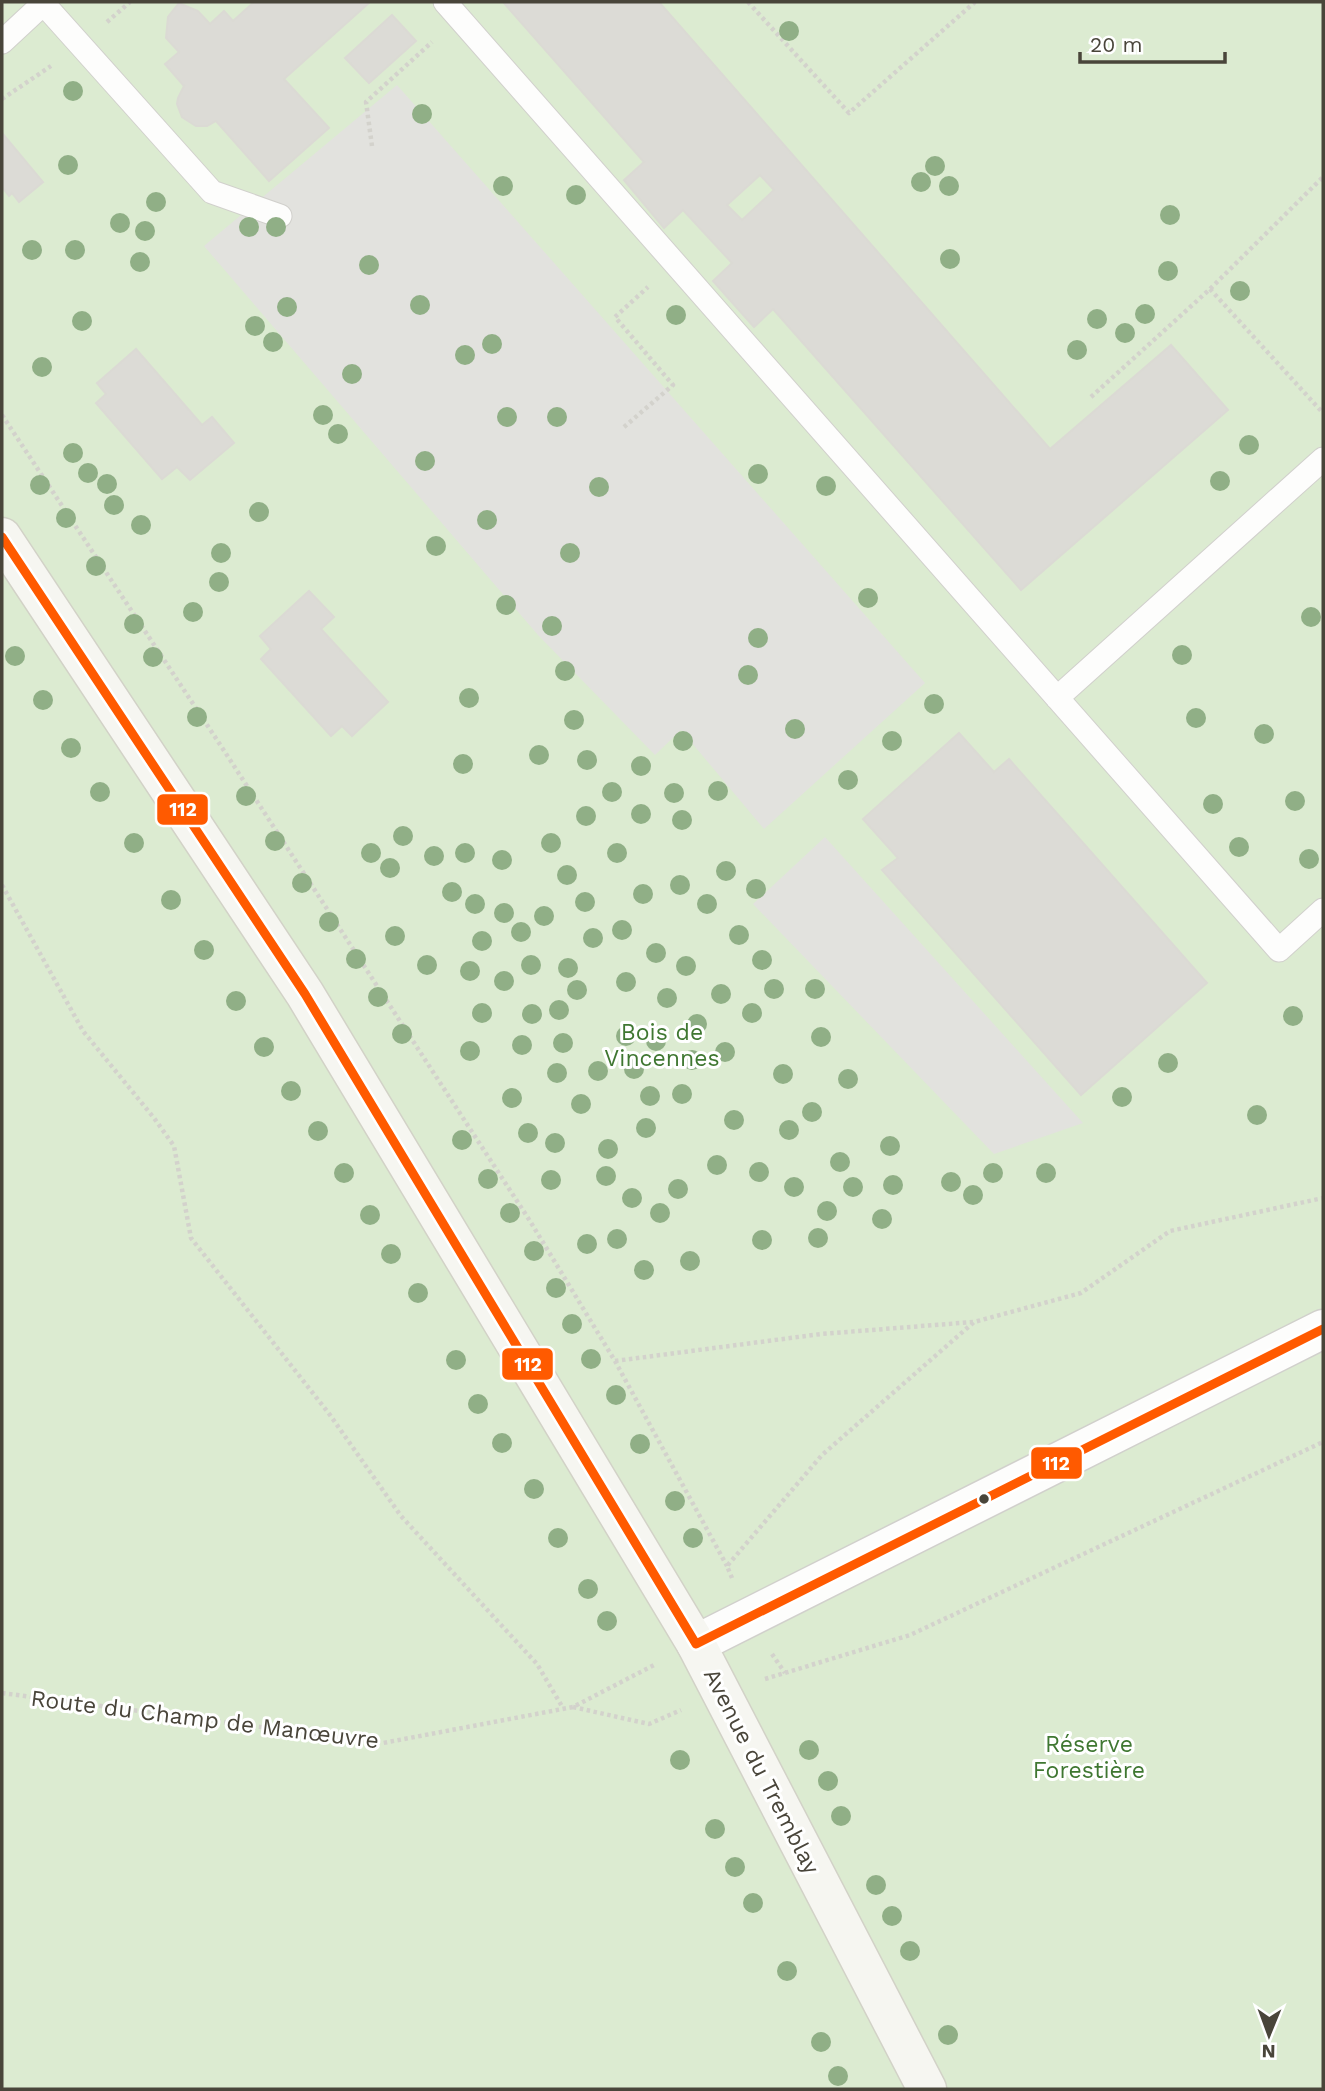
<svg xmlns="http://www.w3.org/2000/svg" width="1325" height="2091" viewBox="0 0 1325 2091" font-family="'Work Sans',sans-serif">
<style>
.green{fill:#dcebd1}
.parking{fill:#e2e2de}
.building{fill:#dcdbd6;stroke:#dbdad4;stroke-width:2;fill-rule:evenodd}
.lines{fill:none;stroke-linecap:round;stroke-linejoin:round}
.service-casing{stroke:#d1d0cc;stroke-width:25}
.minor-casing{stroke:#d1d0cc;stroke-width:41}
.secondary-casing{stroke:#d2d2c7;stroke-width:41}
.path{stroke:#d3d2cc;stroke-width:4.5;stroke-dasharray:3.5 3.5;stroke-linecap:butt}
.service{stroke:#fdfdfc;stroke-width:23}
.minor{stroke:#fdfdfc;stroke-width:38}
.secondary{stroke:#f6f6f1;stroke-width:38}
.bus-1-casing{stroke:#fff;stroke-width:14}
.bus-1{stroke:#ff5a00;stroke-width:9}
.tree{fill:#90af86}
.bus-dot{fill:#49453a;stroke:#fff;stroke-width:2.5}
.labels{text-anchor:middle;stroke-width:6;stroke-linejoin:round;paint-order:stroke}
.park-label{font-size:23px;fill:#3f7731;stroke:#fff}
.street-label{font-size:23px;fill:#49453a;stroke:#fff}
.line-badge{stroke:#fff;stroke-width:2.5}
.badge-label{font-size:19px;text-anchor:middle;font-weight:bold;fill:#fff}
</style>
<rect width="100%" height="100%" fill="#f3f3ee"/>
<path class="green" d="M 2,2 L 1323,2 L 1323,2089 L 2,2089 Z"/>
<path class="parking" d="M 397,85 L 925,683 L 764,829 L 681,730 L 655,755 L 538,635 L 204,246 Z
M 825,837 L 1083,1123 L 994,1154 L 753,904 Z"/>
<path class="building" d="M 254,2 L 370,2 L 284,79 L 329,128 L 269,181 L 216,121 L 207,126 L 196,126 L 182,117 L 177,104 L 178,98 L 184,86 L 165,64 L 179,52 L 166,38 L 168,17 L 179,3 L 198,11 L 210,24 L 224,11 L 233,21 Z
M 503,2 L 659,2 L 1050,449 L 1171,345 L 1228,410 L 1021,590 L 773,309 L 754,327 L 713,281 L 732,263 L 683,210 L 664,228 L 624,180 L 644,162 ZM 760,175 L 774,190 L 742,220 L 727,205 Z
M 392,15 L 416,41 L 369,83 L 345,58 Z
M 2,133 L 43,182 L 19,202 L 12,193 L 9,196 L 2,187 Z
M 136,349 L 202,425 L 212,417 L 234,443 L 190,480 L 177,467 L 162,479 L 96,403 L 106,394 L 97,383 Z
M 309,591 L 334,617 L 321,629 L 388,702 L 352,736 L 342,726 L 331,736 L 261,659 L 271,649 L 260,636 Z
M 959,733 L 994,772 L 1009,759 L 1207,983 L 1081,1095 L 882,870 L 898,858 L 863,819 Z"/>
<g class="lines">
<g class="service-casing">
<path id="service" d="M 42,2 L 212,192 L 280,216
M 445,2 L 1279,950 L 1323,910
M 2,42 L 45,2
M 1057,698 L 1323,459"/>
</g>
<g class="minor-casing">
<path id="minor" d="M 696,1644 L 1323,1329"/>
</g>
<g class="secondary-casing">
<path id="secondary" d="M 2,537 L 305,994 L 696,1644 L 927,2089"/>
</g>
<path class="path" d="M 748,2 L 849,113 L 975,2
M 107,22 L 130,2
M 2,99 L 51,66
M 372,146 L 366,102 L 432,42
M 1210,289 L 1323,413
M 1091,397 L 1210,289 L 1323,177
M 2,415 L 221,746 L 530,1221 L 615,1361 L 727,1566
M 624,427 L 673,385 L 615,317 L 648,287
M 2,885 L 83,1031 L 154,1118 L 174,1146 L 191,1238 L 330,1415 L 401,1516 L 537,1664 L 563,1708
M 615,1361 L 821,1334 L 973,1322
M 732,1578 L 727,1566 L 822,1455 L 974,1322 L 1081,1293 L 1170,1231 L 1323,1198
M 772,1654 L 785,1673
M 765,1679 L 910,1635 L 1323,1442
M 2,1693 L 383,1743 L 573,1707 L 656,1664
M 573,1707 L 649,1724 L 681,1710"/>
<use href="#service" class="service"/>
<use href="#minor" class="minor"/>
<use href="#secondary" class="secondary"/>
<g class="bus-1-casing">
<path id="bus-1" d="M 2,537 L 305,994 L 696,1644
M 696,1644 L 1323,1329"/>
</g>
<use href="#bus-1" class="bus-1"/>
</g>
<g class="tree">
<circle cx="789" cy="31" r="10"/>
<circle cx="73" cy="91" r="10"/>
<circle cx="422" cy="114" r="10"/>
<circle cx="68" cy="165" r="10"/>
<circle cx="935" cy="166" r="10"/>
<circle cx="921" cy="182" r="10"/>
<circle cx="503" cy="186" r="10"/>
<circle cx="949" cy="186" r="10"/>
<circle cx="576" cy="195" r="10"/>
<circle cx="156" cy="202" r="10"/>
<circle cx="1170" cy="215" r="10"/>
<circle cx="120" cy="223" r="10"/>
<circle cx="249" cy="227" r="10"/>
<circle cx="276" cy="227" r="10"/>
<circle cx="145" cy="231" r="10"/>
<circle cx="32" cy="250" r="10"/>
<circle cx="75" cy="250" r="10"/>
<circle cx="950" cy="259" r="10"/>
<circle cx="140" cy="262" r="10"/>
<circle cx="369" cy="265" r="10"/>
<circle cx="1168" cy="271" r="10"/>
<circle cx="1240" cy="291" r="10"/>
<circle cx="420" cy="305" r="10"/>
<circle cx="287" cy="307" r="10"/>
<circle cx="1145" cy="314" r="10"/>
<circle cx="676" cy="315" r="10"/>
<circle cx="1097" cy="319" r="10"/>
<circle cx="82" cy="321" r="10"/>
<circle cx="255" cy="326" r="10"/>
<circle cx="1125" cy="333" r="10"/>
<circle cx="273" cy="342" r="10"/>
<circle cx="492" cy="344" r="10"/>
<circle cx="1077" cy="350" r="10"/>
<circle cx="465" cy="355" r="10"/>
<circle cx="42" cy="367" r="10"/>
<circle cx="352" cy="374" r="10"/>
<circle cx="323" cy="415" r="10"/>
<circle cx="507" cy="417" r="10"/>
<circle cx="557" cy="417" r="10"/>
<circle cx="338" cy="434" r="10"/>
<circle cx="1249" cy="445" r="10"/>
<circle cx="73" cy="453" r="10"/>
<circle cx="425" cy="461" r="10"/>
<circle cx="88" cy="473" r="10"/>
<circle cx="758" cy="474" r="10"/>
<circle cx="1220" cy="481" r="10"/>
<circle cx="107" cy="484" r="10"/>
<circle cx="40" cy="485" r="10"/>
<circle cx="826" cy="486" r="10"/>
<circle cx="599" cy="487" r="10"/>
<circle cx="114" cy="505" r="10"/>
<circle cx="259" cy="512" r="10"/>
<circle cx="66" cy="518" r="10"/>
<circle cx="487" cy="520" r="10"/>
<circle cx="141" cy="525" r="10"/>
<circle cx="436" cy="546" r="10"/>
<circle cx="221" cy="553" r="10"/>
<circle cx="570" cy="553" r="10"/>
<circle cx="96" cy="566" r="10"/>
<circle cx="219" cy="582" r="10"/>
<circle cx="868" cy="598" r="10"/>
<circle cx="506" cy="605" r="10"/>
<circle cx="193" cy="612" r="10"/>
<circle cx="1311" cy="617" r="10"/>
<circle cx="134" cy="624" r="10"/>
<circle cx="552" cy="626" r="10"/>
<circle cx="758" cy="638" r="10"/>
<circle cx="1182" cy="655" r="10"/>
<circle cx="15" cy="656" r="10"/>
<circle cx="153" cy="657" r="10"/>
<circle cx="565" cy="671" r="10"/>
<circle cx="748" cy="675" r="10"/>
<circle cx="469" cy="698" r="10"/>
<circle cx="43" cy="700" r="10"/>
<circle cx="934" cy="704" r="10"/>
<circle cx="197" cy="717" r="10"/>
<circle cx="1196" cy="718" r="10"/>
<circle cx="574" cy="720" r="10"/>
<circle cx="795" cy="729" r="10"/>
<circle cx="1264" cy="734" r="10"/>
<circle cx="683" cy="741" r="10"/>
<circle cx="892" cy="741" r="10"/>
<circle cx="71" cy="748" r="10"/>
<circle cx="539" cy="755" r="10"/>
<circle cx="587" cy="760" r="10"/>
<circle cx="463" cy="764" r="10"/>
<circle cx="641" cy="766" r="10"/>
<circle cx="848" cy="780" r="10"/>
<circle cx="718" cy="791" r="10"/>
<circle cx="100" cy="792" r="10"/>
<circle cx="612" cy="792" r="10"/>
<circle cx="674" cy="793" r="10"/>
<circle cx="246" cy="796" r="10"/>
<circle cx="1295" cy="801" r="10"/>
<circle cx="1213" cy="804" r="10"/>
<circle cx="641" cy="814" r="10"/>
<circle cx="586" cy="816" r="10"/>
<circle cx="682" cy="820" r="10"/>
<circle cx="403" cy="836" r="10"/>
<circle cx="275" cy="841" r="10"/>
<circle cx="134" cy="843" r="10"/>
<circle cx="551" cy="843" r="10"/>
<circle cx="1239" cy="847" r="10"/>
<circle cx="371" cy="853" r="10"/>
<circle cx="465" cy="853" r="10"/>
<circle cx="617" cy="853" r="10"/>
<circle cx="434" cy="856" r="10"/>
<circle cx="1309" cy="859" r="10"/>
<circle cx="502" cy="860" r="10"/>
<circle cx="390" cy="868" r="10"/>
<circle cx="726" cy="871" r="10"/>
<circle cx="567" cy="875" r="10"/>
<circle cx="302" cy="883" r="10"/>
<circle cx="680" cy="885" r="10"/>
<circle cx="756" cy="889" r="10"/>
<circle cx="452" cy="892" r="10"/>
<circle cx="643" cy="894" r="10"/>
<circle cx="171" cy="900" r="10"/>
<circle cx="585" cy="902" r="10"/>
<circle cx="475" cy="904" r="10"/>
<circle cx="707" cy="904" r="10"/>
<circle cx="504" cy="913" r="10"/>
<circle cx="544" cy="916" r="10"/>
<circle cx="329" cy="922" r="10"/>
<circle cx="622" cy="930" r="10"/>
<circle cx="521" cy="932" r="10"/>
<circle cx="739" cy="935" r="10"/>
<circle cx="395" cy="936" r="10"/>
<circle cx="593" cy="938" r="10"/>
<circle cx="482" cy="941" r="10"/>
<circle cx="204" cy="950" r="10"/>
<circle cx="656" cy="953" r="10"/>
<circle cx="356" cy="959" r="10"/>
<circle cx="762" cy="960" r="10"/>
<circle cx="427" cy="965" r="10"/>
<circle cx="531" cy="965" r="10"/>
<circle cx="686" cy="966" r="10"/>
<circle cx="568" cy="968" r="10"/>
<circle cx="470" cy="971" r="10"/>
<circle cx="504" cy="981" r="10"/>
<circle cx="626" cy="982" r="10"/>
<circle cx="774" cy="989" r="10"/>
<circle cx="815" cy="989" r="10"/>
<circle cx="577" cy="990" r="10"/>
<circle cx="721" cy="994" r="10"/>
<circle cx="378" cy="997" r="10"/>
<circle cx="667" cy="998" r="10"/>
<circle cx="236" cy="1001" r="10"/>
<circle cx="559" cy="1010" r="10"/>
<circle cx="482" cy="1013" r="10"/>
<circle cx="752" cy="1013" r="10"/>
<circle cx="532" cy="1014" r="10"/>
<circle cx="1293" cy="1016" r="10"/>
<circle cx="697" cy="1024" r="10"/>
<circle cx="402" cy="1034" r="10"/>
<circle cx="626" cy="1036" r="10"/>
<circle cx="821" cy="1037" r="10"/>
<circle cx="656" cy="1041" r="10"/>
<circle cx="563" cy="1043" r="10"/>
<circle cx="522" cy="1045" r="10"/>
<circle cx="264" cy="1047" r="10"/>
<circle cx="470" cy="1051" r="10"/>
<circle cx="725" cy="1052" r="10"/>
<circle cx="692" cy="1060" r="10"/>
<circle cx="1168" cy="1063" r="10"/>
<circle cx="634" cy="1069" r="10"/>
<circle cx="598" cy="1071" r="10"/>
<circle cx="557" cy="1073" r="10"/>
<circle cx="783" cy="1074" r="10"/>
<circle cx="848" cy="1079" r="10"/>
<circle cx="291" cy="1091" r="10"/>
<circle cx="682" cy="1094" r="10"/>
<circle cx="650" cy="1096" r="10"/>
<circle cx="1122" cy="1097" r="10"/>
<circle cx="512" cy="1098" r="10"/>
<circle cx="581" cy="1104" r="10"/>
<circle cx="812" cy="1112" r="10"/>
<circle cx="1257" cy="1115" r="10"/>
<circle cx="734" cy="1120" r="10"/>
<circle cx="646" cy="1128" r="10"/>
<circle cx="789" cy="1130" r="10"/>
<circle cx="318" cy="1131" r="10"/>
<circle cx="528" cy="1133" r="10"/>
<circle cx="462" cy="1140" r="10"/>
<circle cx="555" cy="1143" r="10"/>
<circle cx="890" cy="1146" r="10"/>
<circle cx="608" cy="1149" r="10"/>
<circle cx="840" cy="1162" r="10"/>
<circle cx="717" cy="1165" r="10"/>
<circle cx="759" cy="1172" r="10"/>
<circle cx="344" cy="1173" r="10"/>
<circle cx="993" cy="1173" r="10"/>
<circle cx="1046" cy="1173" r="10"/>
<circle cx="606" cy="1176" r="10"/>
<circle cx="488" cy="1179" r="10"/>
<circle cx="551" cy="1180" r="10"/>
<circle cx="951" cy="1182" r="10"/>
<circle cx="893" cy="1185" r="10"/>
<circle cx="794" cy="1187" r="10"/>
<circle cx="853" cy="1187" r="10"/>
<circle cx="678" cy="1189" r="10"/>
<circle cx="973" cy="1195" r="10"/>
<circle cx="632" cy="1198" r="10"/>
<circle cx="827" cy="1211" r="10"/>
<circle cx="510" cy="1213" r="10"/>
<circle cx="660" cy="1213" r="10"/>
<circle cx="370" cy="1215" r="10"/>
<circle cx="882" cy="1219" r="10"/>
<circle cx="818" cy="1238" r="10"/>
<circle cx="617" cy="1239" r="10"/>
<circle cx="762" cy="1240" r="10"/>
<circle cx="587" cy="1244" r="10"/>
<circle cx="534" cy="1251" r="10"/>
<circle cx="391" cy="1254" r="10"/>
<circle cx="690" cy="1261" r="10"/>
<circle cx="644" cy="1270" r="10"/>
<circle cx="556" cy="1288" r="10"/>
<circle cx="418" cy="1293" r="10"/>
<circle cx="572" cy="1324" r="10"/>
<circle cx="591" cy="1359" r="10"/>
<circle cx="456" cy="1360" r="10"/>
<circle cx="616" cy="1395" r="10"/>
<circle cx="478" cy="1404" r="10"/>
<circle cx="502" cy="1443" r="10"/>
<circle cx="640" cy="1444" r="10"/>
<circle cx="534" cy="1489" r="10"/>
<circle cx="675" cy="1501" r="10"/>
<circle cx="558" cy="1538" r="10"/>
<circle cx="693" cy="1538" r="10"/>
<circle cx="588" cy="1589" r="10"/>
<circle cx="607" cy="1621" r="10"/>
<circle cx="809" cy="1750" r="10"/>
<circle cx="680" cy="1760" r="10"/>
<circle cx="828" cy="1781" r="10"/>
<circle cx="841" cy="1816" r="10"/>
<circle cx="715" cy="1829" r="10"/>
<circle cx="735" cy="1867" r="10"/>
<circle cx="876" cy="1885" r="10"/>
<circle cx="753" cy="1903" r="10"/>
<circle cx="892" cy="1916" r="10"/>
<circle cx="910" cy="1951" r="10"/>
<circle cx="787" cy="1971" r="10"/>
<circle cx="948" cy="2035" r="10"/>
<circle cx="821" cy="2042" r="10"/>
<circle cx="838" cy="2076" r="10"/>
</g>
<circle class="bus-dot" cx="984" cy="1499" r="6"/>
<g class="labels">
<g class="park-label">
<text x="662" y="1040">Bois de<tspan x="662" dy="26">Vincennes</tspan></text>
<text x="1089" y="1752">Réserve<tspan x="1089" dy="26">Forestière</tspan></text>
</g>
<g class="street-label">
<text transform="translate(205 1719) rotate(7)" y="8">Route du Champ de Manœuvre</text>
<text transform="translate(762 1771) rotate(63)" y="8">Avenue du Tremblay</text>
</g>
</g>
<g class="line-badge">
<rect x="156" y="793" width="53" height="33" rx="7" fill="#ff5a00"/>
<rect x="501" y="1347" width="53" height="34" rx="7" fill="#ff5a00"/>
<rect x="1030" y="1446" width="53" height="34" rx="7" fill="#ff5a00"/>
</g>
<g class="badge-label">
<text x="183" y="816">112</text>
<text x="528" y="1371">112</text>
<text x="1056" y="1470">112</text>
</g>
<rect width="1325" height="2091" fill="none" stroke="#49453a" stroke-width="7"/>
<g transform="translate(1269 2035) rotate(181)" stroke="#ffffff" stroke-width="5" paint-order="stroke">
<path d="M0-5L12 26L0 18L-12 26Z" fill="#49453a"/>
<text y="-10" font-size="19" font-weight="bold" text-anchor="middle" fill="#49453a">N</text>
</g>
<path d="M1080 52v10h145v-10" fill="none" stroke="#49453a" stroke-width="3.5"/>
<text x="1090" y="52" font-size="21" fill="#49453a" stroke="#ffffff" stroke-width="5" paint-order="stroke">20 m</text>
</svg>
